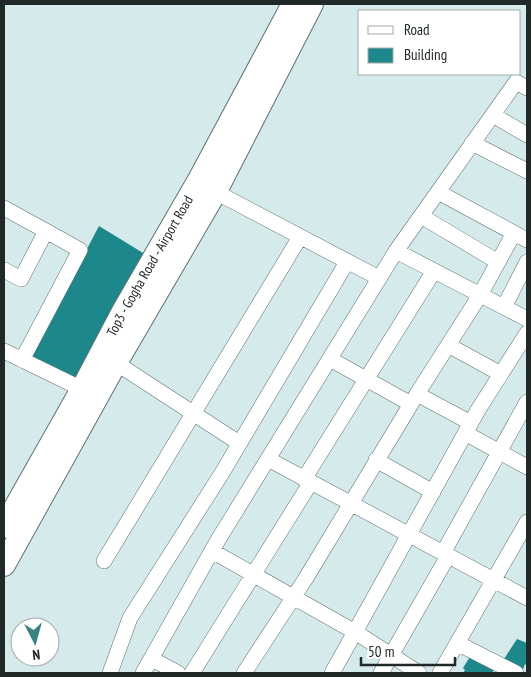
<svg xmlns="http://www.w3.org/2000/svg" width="531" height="677" viewBox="0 0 531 677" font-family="'PT Sans Narrow',sans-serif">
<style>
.building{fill:#1c888c}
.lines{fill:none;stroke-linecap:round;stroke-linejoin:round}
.minor-casing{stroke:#607273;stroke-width:16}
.primary-casing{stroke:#607273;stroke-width:24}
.minor{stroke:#fff;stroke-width:15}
.primary{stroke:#fff;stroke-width:22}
.labels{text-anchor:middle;stroke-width:4;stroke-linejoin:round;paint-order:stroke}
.street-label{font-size:14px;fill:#202828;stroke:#fff}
</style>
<rect width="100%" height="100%" fill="#d5eaeb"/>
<path class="building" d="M 99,226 L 148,256 L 80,381 L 29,359 Z
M 517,639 L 527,643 L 527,666 L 525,664 L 522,672 L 504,659 Z
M 471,655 L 496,667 L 492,673 L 463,673 L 465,670 L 463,668 Z"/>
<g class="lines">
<g class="minor-casing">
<path id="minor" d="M 493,115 L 527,135
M 472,143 L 527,171
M 208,188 L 379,278
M 438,192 L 527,240
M 4,208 L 46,231 L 21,279 L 4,270
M 421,216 L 498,262
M 396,251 L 516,82 L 527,88
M 504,307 L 527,262
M 448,345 L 501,374
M 4,351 L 82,389 L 89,395
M 330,359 L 411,404
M 22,360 L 80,250 L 46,231
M 116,363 L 239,443
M 417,394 L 471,423
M 465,433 L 527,467
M 268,459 L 527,598
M 376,460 L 433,492
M 304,479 L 434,271
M 212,551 L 355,632 L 478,410 L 527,333
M 443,553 L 527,402
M 104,561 L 300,237
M 457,643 L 516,673
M 152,659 L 178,673
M 110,673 L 130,618 L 222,473 L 347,262
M 143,673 L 218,540 L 396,251 L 527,319
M 192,673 L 311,482
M 244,673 L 306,578 L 417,394 L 480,295 L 514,233
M 332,673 L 355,632 L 419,673
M 381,673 L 448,556
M 440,673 L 527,522"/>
</g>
<g class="primary-casing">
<g id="primary">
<path id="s1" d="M 4,527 L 82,389 L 122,313 L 200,178 L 293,4"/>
<path d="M 4,565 L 116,363 L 215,193 L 312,4"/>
</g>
</g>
<use href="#minor" class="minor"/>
<use href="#primary" class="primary"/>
</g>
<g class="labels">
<g class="street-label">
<text dy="5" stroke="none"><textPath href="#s1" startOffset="299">Top3 - Gogha Road - Airport Road</textPath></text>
</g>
</g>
<rect width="531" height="677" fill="none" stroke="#202828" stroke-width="10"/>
<rect x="358" y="10" width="162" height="65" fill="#ffffff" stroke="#a6a9a9"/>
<rect x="368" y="26" width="25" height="8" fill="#ffffff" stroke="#a6a9a9"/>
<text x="404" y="35" font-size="15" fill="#202828">Road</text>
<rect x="368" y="48" width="25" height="15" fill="#1c888c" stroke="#a6a9a9"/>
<text x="404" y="60" font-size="15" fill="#202828">Building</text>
<g transform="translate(35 642) rotate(174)"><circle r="24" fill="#ffffff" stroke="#a6a9a9"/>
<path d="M0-4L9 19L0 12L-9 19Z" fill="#3a8385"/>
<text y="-8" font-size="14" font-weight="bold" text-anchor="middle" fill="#202828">N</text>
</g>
<path d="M361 657v8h94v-8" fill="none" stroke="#202828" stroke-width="2.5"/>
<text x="368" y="657" font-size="15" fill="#202828" stroke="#ffffff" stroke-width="4" paint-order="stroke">50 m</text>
</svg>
